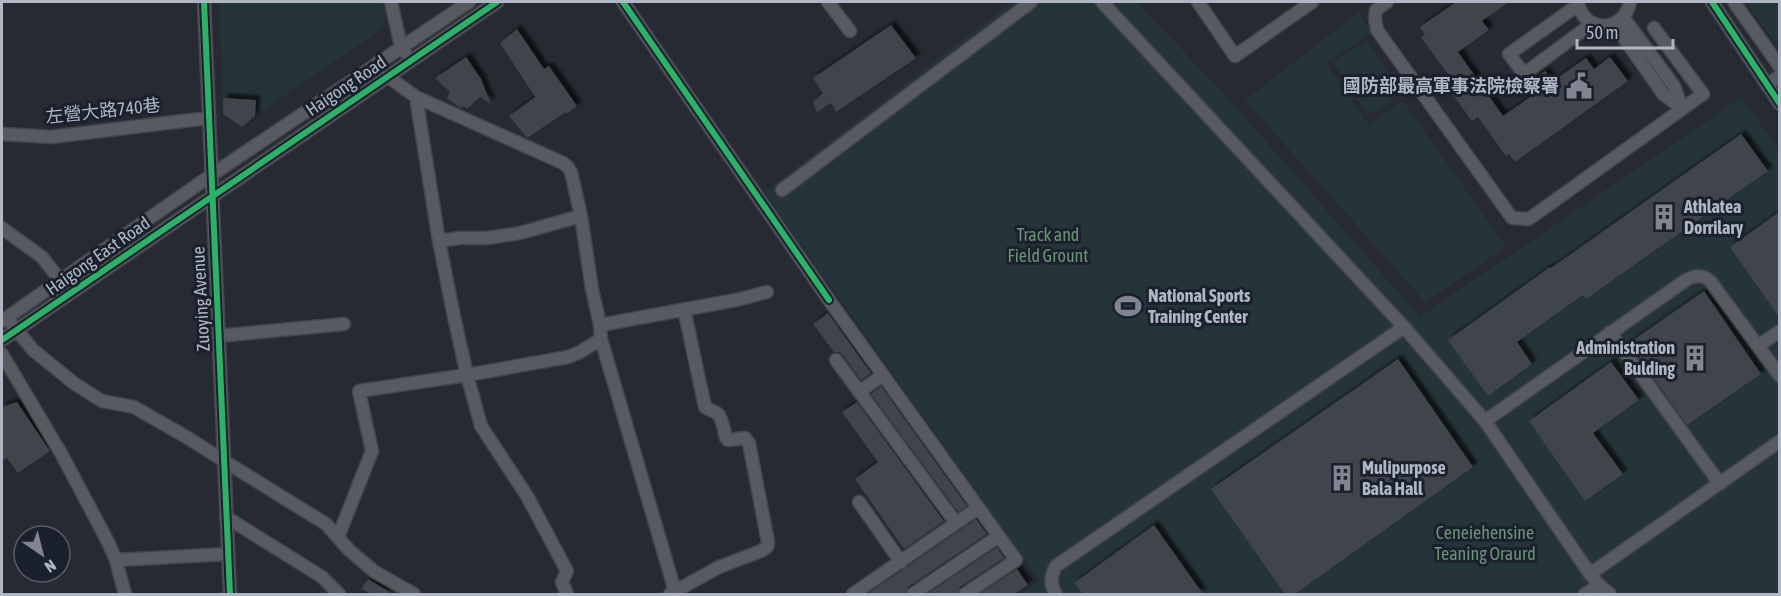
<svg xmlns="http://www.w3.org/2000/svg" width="1781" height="596" viewBox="0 0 1781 596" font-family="'Asap Condensed','Noto Sans TC',sans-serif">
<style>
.green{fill:#253438}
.building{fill:#41444b;filter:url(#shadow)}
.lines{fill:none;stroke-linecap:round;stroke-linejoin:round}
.minor-casing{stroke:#43454b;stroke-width:15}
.minor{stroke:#575a60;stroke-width:12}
.cycleway-casing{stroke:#1b212c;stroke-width:10}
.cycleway{stroke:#2db169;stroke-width:6}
.labels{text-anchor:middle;stroke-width:6;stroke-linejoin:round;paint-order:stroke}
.street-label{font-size:18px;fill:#b0b6c4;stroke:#1b212c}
.poi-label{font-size:18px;font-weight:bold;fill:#b0b6c4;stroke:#1b212c;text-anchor:start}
.park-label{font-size:18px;fill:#6a9276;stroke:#1b212c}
</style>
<defs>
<filter id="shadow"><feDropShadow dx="4.5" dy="-4.5" stdDeviation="1.5" flood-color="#0009"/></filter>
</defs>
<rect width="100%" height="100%" fill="#272a32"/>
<path class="green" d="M 219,2 L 383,2 L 386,14 L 382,29 L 255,116 L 256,100 L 223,98 Z
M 1012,2 L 1137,2 L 1226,96 L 1420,317 L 1742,97 L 1779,151 L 1779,594 L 1020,594 L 1039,580 L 764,192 Z
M 1746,2 L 1779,2 L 1779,49 Z
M 1359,12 L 1371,33 L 1326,63 L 1369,125 L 1403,101 L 1506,247 L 1425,302 L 1245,100 Z
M 1367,41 L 1402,94 L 1368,115 L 1333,62 Z"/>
<path class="building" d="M 1456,2 L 1509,2 L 1482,21 L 1489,30 L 1458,52 L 1503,116 L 1540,90 L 1533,80 L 1545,71 L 1553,81 L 1586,58 L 1594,69 L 1610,57 L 1628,81 L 1515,162 L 1509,154 L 1506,156 L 1478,117 L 1472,121 L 1443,81 L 1450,77 L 1421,37 L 1425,35 L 1420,27 Z
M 891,25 L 916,58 L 836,112 L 831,103 L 817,112 L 813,102 L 823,93 L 813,78 Z
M 517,29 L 544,69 L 549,66 L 577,106 L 567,114 L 566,112 L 527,138 L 509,116 L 535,97 L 500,43 Z
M 466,57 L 481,79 L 491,104 L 480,97 L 467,109 L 464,106 L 462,108 L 459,107 L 447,98 L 450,92 L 435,78 Z
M 223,98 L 256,100 L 255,116 L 242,127 L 223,114 Z
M 1741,134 L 1768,171 L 1586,299 L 1583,295 L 1517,342 L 1532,364 L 1488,396 L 1448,340 L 1550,267 L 1551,268 Z
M 1779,212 L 1779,317 L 1730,247 Z
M 1704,291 L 1761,374 L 1687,425 L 1629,343 Z
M 828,313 L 871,373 L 861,380 L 843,355 L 839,352 L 834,352 L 813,324 Z
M 1398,359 L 1473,467 L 1295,594 L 1285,594 L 1211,489 Z
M 1611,362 L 1639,400 L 1593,433 L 1623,474 L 1585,501 L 1529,421 Z
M 881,386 L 967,506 L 958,512 L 871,394 Z
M 17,402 L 50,451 L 18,473 L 7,458 L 2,461 L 2,407 Z
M 857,402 L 944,521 L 904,549 L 855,479 L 878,462 L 842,412 Z
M 976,519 L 987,534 L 908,587 L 905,594 L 867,594 Z
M 1154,525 L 1203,594 L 1083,594 L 1074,583 Z
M 997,547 L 1004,558 L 960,587 L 957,594 L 927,594 Z
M 1017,569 L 1028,585 L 1014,594 L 979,594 Z
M 368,579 L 393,594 L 372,594 L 361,589 Z"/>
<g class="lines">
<g class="minor-casing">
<path id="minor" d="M 204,2 L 230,594
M 391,2 L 401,47 L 405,52
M 623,2 L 829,300 L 1016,560 L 965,594
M 828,2 L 850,31
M 1102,2 L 1404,327 L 1485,421 L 1590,574 L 1599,585 L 1610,594
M 1198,2 L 1235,56 L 1312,2
M 1387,2 L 1376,10 L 1375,19 L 1377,30 L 1512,218 L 1529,219 L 1703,94 L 1654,28
M 1578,2 C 1583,34 1624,33 1630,2
M 1712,2 L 1780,104
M 1734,2 L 1780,67
M 1578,5 L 1509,54 L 1524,74 L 1593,23
M 1614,24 L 1664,95 L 1682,108 L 1674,86 L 1623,17
M 377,63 L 387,76 L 416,97 L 563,163 L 568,167 L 571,172 L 581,216 L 592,289 L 600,325 L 601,339 L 675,591
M 1767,85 L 1780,76
M 416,97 L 439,241 L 453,312 L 467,375 L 481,426 L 527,496 L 567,571 L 562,582 L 567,594
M 2,134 L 51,137 L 208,118
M 782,190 L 1031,2
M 2,228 L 42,257 L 64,285
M 439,241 L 460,238 L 487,238 L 520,233 L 581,216
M 2,321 L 210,176 L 469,2
M 12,324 L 33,350 L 75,384 L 102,401 L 134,407 L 188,438 L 224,461 L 326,524 L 349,550 L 375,572 L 414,594
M 600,325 L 736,300 L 767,292
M 1610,332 L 1720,484
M 218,336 L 344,324
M 2,340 L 497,2
M 1758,346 L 1780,331
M 2,354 L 62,455 L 108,542 L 116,560 L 125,594
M 836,360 L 956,523
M 859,392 L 883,375
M 1485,421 L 1686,280 C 1695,275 1703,274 1711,282 L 1780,376
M 859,502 L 901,562
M 226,517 L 322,577 L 339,594
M 338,537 L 372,451 L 359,391 L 467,375 L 568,357 L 580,352 L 601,339
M 116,560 L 228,554
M 1590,574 L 1780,441
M 670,594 L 719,567 L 761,551 L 767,547 L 768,542 L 749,443 L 745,438 L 728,440 L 726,438 C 724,431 723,420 718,414 C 715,411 709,410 705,407 L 684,309
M 853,594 L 978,508
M 913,594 L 999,536
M 1056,594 C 1050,585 1050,576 1056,566 L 1404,327
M 1585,594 L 1599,585"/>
</g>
<use href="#minor" class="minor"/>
<g class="cycleway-casing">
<path id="cycleway" d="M 204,2 L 230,594
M 623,2 L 829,300
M 1712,2 L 1780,104
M 2,340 L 497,2"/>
</g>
<use href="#cycleway" class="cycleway"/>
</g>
<defs>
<g id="civic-bare" transform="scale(2.07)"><path d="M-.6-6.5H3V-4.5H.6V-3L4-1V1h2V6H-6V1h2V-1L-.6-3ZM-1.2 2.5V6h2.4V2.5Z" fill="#808591" stroke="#1b212c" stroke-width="2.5" paint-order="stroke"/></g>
<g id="building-bare" transform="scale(2.07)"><path d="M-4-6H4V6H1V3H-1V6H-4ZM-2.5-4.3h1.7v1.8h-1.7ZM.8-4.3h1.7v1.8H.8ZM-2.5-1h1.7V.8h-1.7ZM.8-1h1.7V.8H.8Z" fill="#808591" stroke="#1b212c" stroke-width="2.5" paint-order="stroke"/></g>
<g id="stadium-bare" transform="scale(2.07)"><path d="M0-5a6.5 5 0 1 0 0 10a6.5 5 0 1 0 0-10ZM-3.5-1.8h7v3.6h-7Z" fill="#808591" stroke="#1b212c" stroke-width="2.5" paint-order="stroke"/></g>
</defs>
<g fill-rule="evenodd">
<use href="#civic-bare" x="1579" y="86"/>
<use href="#building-bare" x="1664" y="217"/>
<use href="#stadium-bare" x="1128" y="306"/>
<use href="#building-bare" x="1695" y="358"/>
<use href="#building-bare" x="1342" y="478"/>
</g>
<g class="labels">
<g class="street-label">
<text transform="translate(346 86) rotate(-34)" y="6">Haigong Road</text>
<text transform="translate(103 111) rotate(-6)" y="6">左營大路740巷</text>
<text transform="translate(98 256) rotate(-35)" y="6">Haigong East Road</text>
<text transform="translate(201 299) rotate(-93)" y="6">Zuoying Avenue</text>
</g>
<g class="poi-label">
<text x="1559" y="92" text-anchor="end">國防部最高軍事法院檢察署</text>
<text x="1684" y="213">Athlatea<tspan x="1684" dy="21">Dorrilary</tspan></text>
<text x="1148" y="302">National Sports<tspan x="1148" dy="21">Training Center</tspan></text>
<text x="1675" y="354" text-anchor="end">Administration<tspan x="1675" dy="21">Bulding</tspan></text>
<text x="1362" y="474">Mulipurpose<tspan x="1362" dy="21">Bala Hall</tspan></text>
</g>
<g class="park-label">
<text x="1048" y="241">Track and<tspan x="1048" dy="21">Field Grount</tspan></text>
<text x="1485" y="539">Ceneiehensine<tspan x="1485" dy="21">Teaning Oraurd</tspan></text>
</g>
</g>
<rect width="1781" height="596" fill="none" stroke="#b0b6c4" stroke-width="6"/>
<g transform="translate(42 554) rotate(145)"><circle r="28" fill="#1b212c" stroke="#575d69" stroke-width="1.5"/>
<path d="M0-4.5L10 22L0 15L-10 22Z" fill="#808591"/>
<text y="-9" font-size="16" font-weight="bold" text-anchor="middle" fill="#b0b6c4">N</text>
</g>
<path d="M1577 39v9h96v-9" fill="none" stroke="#b0b6c4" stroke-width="3"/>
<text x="1586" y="39" font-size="18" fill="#b0b6c4" stroke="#1b212c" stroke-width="4.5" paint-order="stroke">50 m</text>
</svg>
